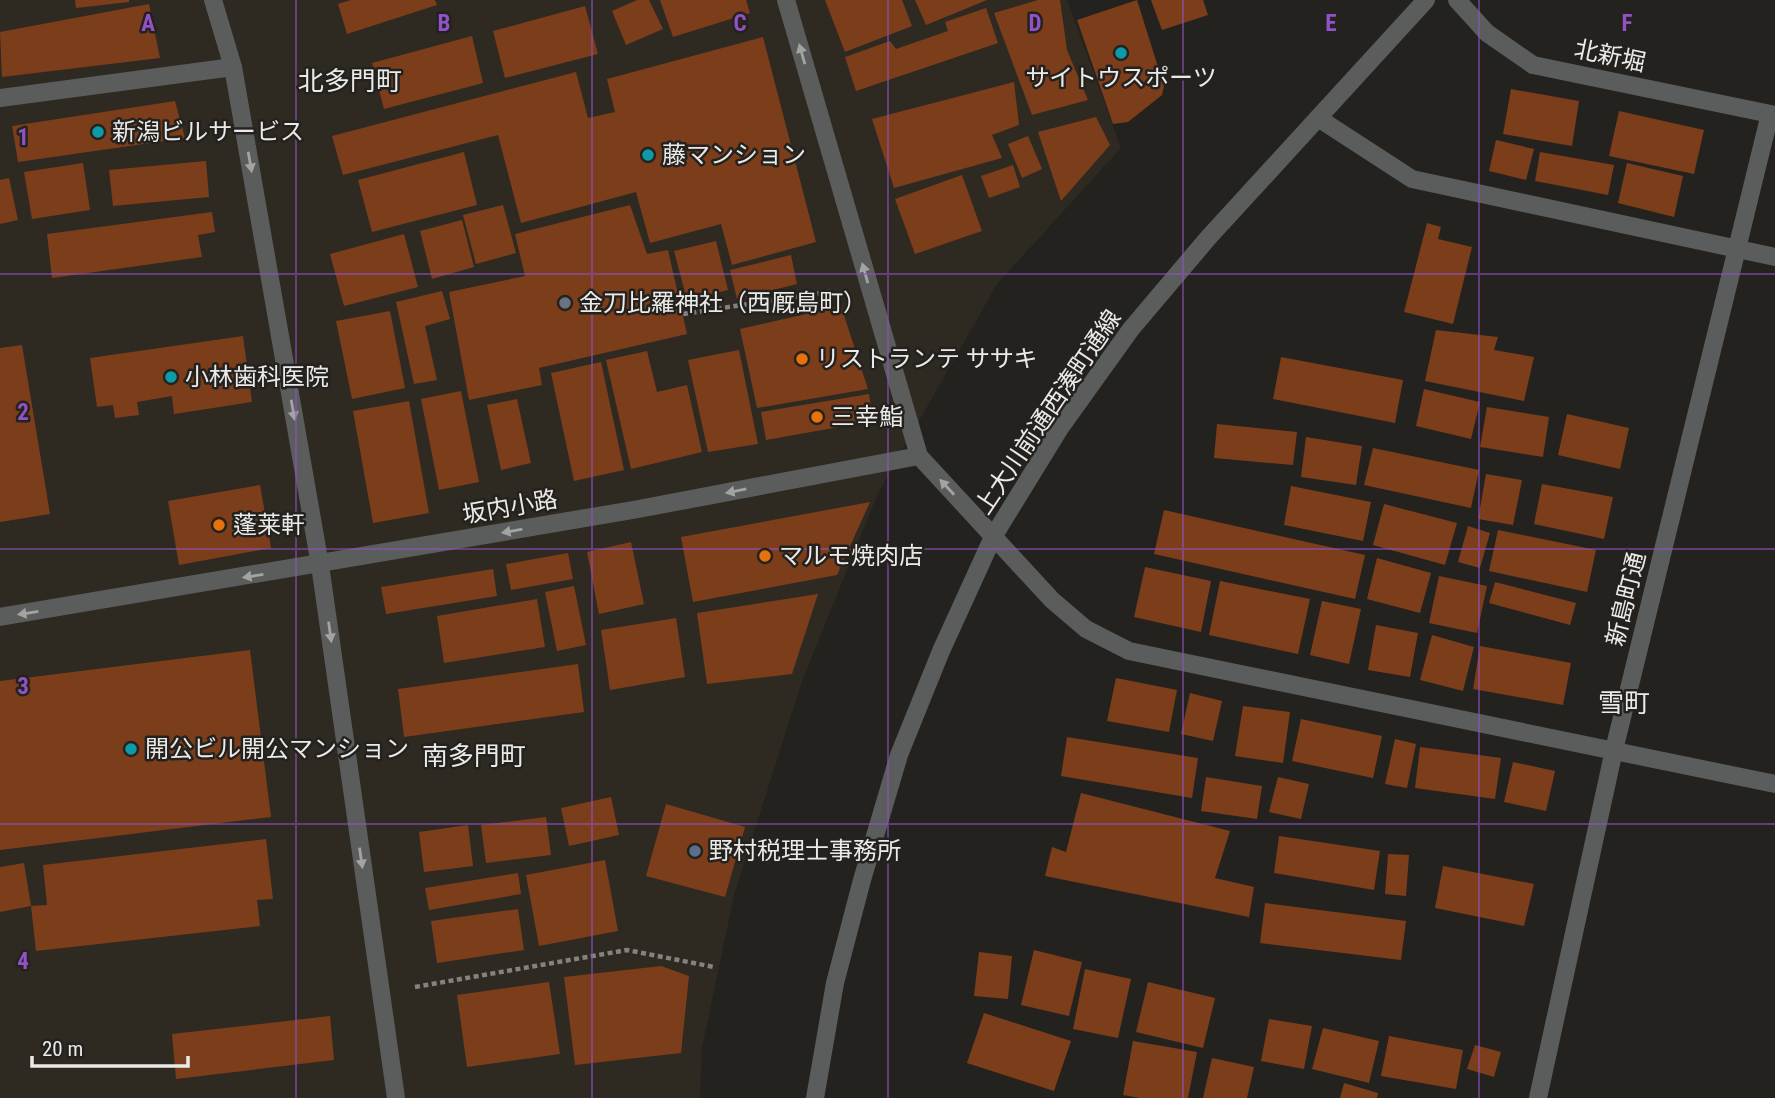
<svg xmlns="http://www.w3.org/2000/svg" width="1775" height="1098" viewBox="0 0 1775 1098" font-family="'Roboto Condensed','Noto Sans JP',sans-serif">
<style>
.built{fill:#2e2a21}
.building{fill:#7c3d1b}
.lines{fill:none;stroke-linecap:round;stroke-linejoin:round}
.path{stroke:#858380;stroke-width:4.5;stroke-dasharray:5 3.5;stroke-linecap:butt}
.service{stroke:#5a5d5c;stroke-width:18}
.minor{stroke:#5a5d5c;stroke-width:18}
.tertiary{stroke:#5a5d5c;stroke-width:18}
.oneway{fill:#a3a4a2}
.grid{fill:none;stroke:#9252c7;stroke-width:2;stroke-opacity:0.55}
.culture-dot{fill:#0f9aa8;stroke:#24221e;stroke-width:2.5}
.worship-dot{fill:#6b7280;stroke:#24221e;stroke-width:2.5}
.food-dot{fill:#e8710a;stroke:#24221e;stroke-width:2.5}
.service-dot{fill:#5c6f8a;stroke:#24221e;stroke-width:2.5}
.labels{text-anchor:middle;stroke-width:5;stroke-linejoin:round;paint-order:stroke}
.street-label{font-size:24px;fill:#eceae8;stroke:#24221e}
.poi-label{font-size:24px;fill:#eceae8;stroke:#24221e;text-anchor:start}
.neighbourhood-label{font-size:26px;fill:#eceae8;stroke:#24221e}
.grid-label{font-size:23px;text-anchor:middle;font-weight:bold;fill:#9252c7;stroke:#24221e;stroke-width:5;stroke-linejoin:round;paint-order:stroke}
</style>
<rect width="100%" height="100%" fill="#24221e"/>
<path class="built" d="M 0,0 L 1067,0 L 1121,148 L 997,284 L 878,493 L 801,684 L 734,895 L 702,1048 L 700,1098 L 0,1098 Z"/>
<path class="building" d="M 75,0 L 129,0 L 129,2 L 76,8 Z
M 351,0 L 435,0 L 437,5 L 347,34 L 338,4 Z
M 637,0 L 649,0 L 663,29 L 626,45 L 612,11 Z
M 660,0 L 746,0 L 750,13 L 673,37 Z
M 825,0 L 902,0 L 912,26 L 845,52 Z
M 915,0 L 987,0 L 926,25 Z
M 1038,0 L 1060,0 L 1067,50 L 1088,100 L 1032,115 L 994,13 Z
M 1137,0 L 1164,86 L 1162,95 L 1128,122 L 1113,124 L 1077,20 Z
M 1151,0 L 1203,0 L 1208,15 L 1162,30 Z
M 149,4 L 160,58 L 2,77 L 0,32 Z
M 585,6 L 598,54 L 505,78 L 493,31 Z
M 986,8 L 998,43 L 856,91 L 845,57 L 890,41 L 896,49 L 948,31 L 945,22 Z
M 472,36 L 483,83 L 384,109 L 372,63 Z
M 763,37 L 816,242 L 732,265 L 721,224 L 650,243 L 636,192 L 521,223 L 498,135 L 343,175 L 332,136 L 576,72 L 588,118 L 615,112 L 607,79 Z
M 1014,82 L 1019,125 L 992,135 L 1002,158 L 894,188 L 872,119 Z
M 1511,89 L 1579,101 L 1572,146 L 1503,134 Z
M 175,101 L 185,138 L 18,162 L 12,126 Z
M 1619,111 L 1704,130 L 1694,174 L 1609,156 Z
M 1096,117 L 1110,145 L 1061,201 L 1038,132 Z
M 1028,136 L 1042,169 L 1022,178 L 1008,144 Z
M 1496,140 L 1534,149 L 1526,180 L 1489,171 Z
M 464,152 L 477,205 L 372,232 L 358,180 Z
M 1540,152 L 1614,165 L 1608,195 L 1535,181 Z
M 206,161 L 209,197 L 113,206 L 109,170 Z
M 83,163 L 90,210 L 32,219 L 24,172 Z
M 1627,163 L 1683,176 L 1674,217 L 1618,203 Z
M 1013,165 L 1020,187 L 989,198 L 981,176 Z
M 962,175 L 982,231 L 915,254 L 895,199 Z
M 9,178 L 18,220 L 0,224 L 0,180 Z
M 503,205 L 516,253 L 476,264 L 463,215 Z
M 630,205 L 647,254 L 668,250 L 687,334 L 539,368 L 542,385 L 469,400 L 449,292 L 525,276 L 515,234 Z
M 212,212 L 215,232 L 198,235 L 202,257 L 52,278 L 47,234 Z
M 462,220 L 474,267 L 432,279 L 420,231 Z
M 1427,223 L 1441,227 L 1438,239 L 1472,247 L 1453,324 L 1404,312 Z
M 404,234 L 418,287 L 344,306 L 330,254 Z
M 716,241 L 728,290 L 687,300 L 674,251 Z
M 791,255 L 797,284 L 737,299 L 730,270 Z
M 442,291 L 450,319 L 425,326 L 437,380 L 414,384 L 396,302 Z
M 841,306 L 868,389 L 757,408 L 740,329 Z
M 390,311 L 405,388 L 352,399 L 336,321 Z
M 1436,330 L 1498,337 L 1494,350 L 1534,357 L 1524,401 L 1425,381 Z
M 243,336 L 252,402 L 174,414 L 172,396 L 137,402 L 139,415 L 115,418 L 113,405 L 97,407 L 90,358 Z
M 22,345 L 50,514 L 0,522 L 0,348 Z
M 739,350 L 758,444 L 708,452 L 688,360 Z
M 647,351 L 657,392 L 687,385 L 702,452 L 631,469 L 606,360 Z
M 1281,357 L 1403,380 L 1395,423 L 1273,399 Z
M 601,362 L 624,470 L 574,481 L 551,373 Z
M 1424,389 L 1480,402 L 1471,439 L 1416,426 Z
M 461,391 L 479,482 L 439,490 L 421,399 Z
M 869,394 L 873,421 L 766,440 L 761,412 Z
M 517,399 L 531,463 L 501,470 L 487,405 Z
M 409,401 L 429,513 L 373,523 L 353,411 Z
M 1487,407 L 1549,417 L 1543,457 L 1480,447 Z
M 1567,414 L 1629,428 L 1620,469 L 1558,455 Z
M 1217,424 L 1297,432 L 1293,465 L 1214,458 Z
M 1306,437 L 1362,446 L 1356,485 L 1301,477 Z
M 1373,448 L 1479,470 L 1471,508 L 1364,485 Z
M 1486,474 L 1522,480 L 1513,525 L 1478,519 Z
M 1542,484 L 1613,497 L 1604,539 L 1534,524 Z
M 260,485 L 271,548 L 179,565 L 168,501 Z
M 1291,486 L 1371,502 L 1363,541 L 1284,525 Z
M 870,502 L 837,575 L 693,602 L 681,537 Z
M 1384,504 L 1457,523 L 1445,565 L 1373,545 Z
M 1164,510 L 1365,555 L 1355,599 L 1154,554 Z
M 1468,526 L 1490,533 L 1480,568 L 1458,562 Z
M 1498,530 L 1596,550 L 1587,592 L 1489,571 Z
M 631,542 L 644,604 L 599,614 L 587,552 Z
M 568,553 L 573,579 L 511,590 L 506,564 Z
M 1377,558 L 1431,573 L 1420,613 L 1367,599 Z
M 1145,567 L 1211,581 L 1201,632 L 1134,617 Z
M 493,569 L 497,596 L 386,614 L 381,587 Z
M 1439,576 L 1487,586 L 1477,633 L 1429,623 Z
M 1220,581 L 1310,599 L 1298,654 L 1209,635 Z
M 1495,582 L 1576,603 L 1570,625 L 1489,603 Z
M 574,586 L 586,645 L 557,651 L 545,592 Z
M 818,594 L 792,674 L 707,684 L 697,613 Z
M 537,599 L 545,647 L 444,663 L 437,616 Z
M 1322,601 L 1361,609 L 1349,664 L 1310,655 Z
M 676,618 L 685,677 L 610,690 L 601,630 Z
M 1376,625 L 1418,633 L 1410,677 L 1368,670 Z
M 1432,635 L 1474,647 L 1463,691 L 1420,680 Z
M 1480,646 L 1571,663 L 1563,705 L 1473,689 Z
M 250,650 L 271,817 L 0,850 L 0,681 Z
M 578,664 L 584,712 L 404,737 L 398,689 Z
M 1116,678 L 1177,690 L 1169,732 L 1107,721 Z
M 1190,693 L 1222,701 L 1213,741 L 1181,734 Z
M 1243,706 L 1290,712 L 1283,763 L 1235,756 Z
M 1301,719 L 1382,736 L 1373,778 L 1292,761 Z
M 1067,737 L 1198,758 L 1192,798 L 1061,776 Z
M 1395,739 L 1416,744 L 1407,788 L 1385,784 Z
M 1420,747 L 1501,758 L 1495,799 L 1415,788 Z
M 1513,762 L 1555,771 L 1546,811 L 1504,802 Z
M 1206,777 L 1262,786 L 1257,819 L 1201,811 Z
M 1278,777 L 1309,784 L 1301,819 L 1269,812 Z
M 1081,793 L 1230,831 L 1215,878 L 1254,887 L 1249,917 L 1045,876 L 1052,847 L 1066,852 Z
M 611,797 L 619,835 L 569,846 L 561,808 Z
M 666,804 L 745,827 L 725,897 L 646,876 Z
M 546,817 L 551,855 L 486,863 L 481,825 Z
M 468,825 L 473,866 L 424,872 L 419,832 Z
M 1279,836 L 1380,851 L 1374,890 L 1274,873 Z
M 266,839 L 273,899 L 257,900 L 260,926 L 36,951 L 31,906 L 47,905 L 43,865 Z
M 1388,854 L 1409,855 L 1406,896 L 1385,894 Z
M 605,860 L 618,931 L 539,946 L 526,875 Z
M 24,863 L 31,906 L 0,912 L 0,867 Z
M 1443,866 L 1534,884 L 1524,926 L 1435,908 Z
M 518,873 L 521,894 L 429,910 L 425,888 Z
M 1265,903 L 1406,921 L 1401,960 L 1260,943 Z
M 518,909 L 524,950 L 437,963 L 431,921 Z
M 1034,950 L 1082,962 L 1069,1016 L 1021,1005 Z
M 979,952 L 1012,956 L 1008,999 L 974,996 Z
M 661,966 L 689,976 L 681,1053 L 575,1065 L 564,977 Z
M 1085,969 L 1131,979 L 1118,1038 L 1073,1029 Z
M 549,982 L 560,1054 L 467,1067 L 457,995 Z
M 1148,982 L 1215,998 L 1203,1048 L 1136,1032 Z
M 984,1013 L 1071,1041 L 1054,1091 L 967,1063 Z
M 330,1016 L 334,1060 L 176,1079 L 172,1034 Z
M 1269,1019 L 1312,1026 L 1304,1069 L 1261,1061 Z
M 1323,1028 L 1379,1041 L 1369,1083 L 1312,1069 Z
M 1389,1036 L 1463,1050 L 1456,1089 L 1381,1076 Z
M 1133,1041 L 1197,1052 L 1188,1098 L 1140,1098 L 1123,1095 Z
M 1475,1045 L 1501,1052 L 1494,1077 L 1467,1069 Z
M 1212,1058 L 1254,1067 L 1247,1098 L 1203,1098 Z
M 1344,1083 L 1378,1093 L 1377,1098 L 1340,1098 Z"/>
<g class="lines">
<path class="path" d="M 683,314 L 834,291
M 415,987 L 627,950 L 714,967"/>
<path class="service" d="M 0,98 L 233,67"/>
<path class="minor" d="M 786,0 L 919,456
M 1457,0 L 1487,33 L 1533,65 L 1775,115
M 1318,118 L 1412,179 L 1775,257
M 0,617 L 633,510 L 919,456 L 1052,600 L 1086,629 L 1129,651 L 1775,784
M 1538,1098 L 1614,750 L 1770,114"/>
<path class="tertiary" d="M 213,0 L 233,67 L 320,565 L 396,1098
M 815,1098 L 835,983 L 862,880 L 899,755 L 941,651 L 993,537 L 1060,428 L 1131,329 L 1208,238 L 1426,0"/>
</g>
<defs><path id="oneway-solid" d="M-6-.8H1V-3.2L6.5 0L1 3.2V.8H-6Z" transform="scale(1.75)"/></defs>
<g class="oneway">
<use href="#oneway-solid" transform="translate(802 54) rotate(-106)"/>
<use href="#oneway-solid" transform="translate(250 162) rotate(80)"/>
<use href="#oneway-solid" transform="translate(865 273) rotate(-106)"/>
<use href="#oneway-solid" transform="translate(293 410) rotate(80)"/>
<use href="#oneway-solid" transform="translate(947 487) rotate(-133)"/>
<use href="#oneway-solid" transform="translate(736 491) rotate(169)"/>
<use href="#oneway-solid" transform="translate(512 531) rotate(170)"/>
<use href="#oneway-solid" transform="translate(253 576) rotate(171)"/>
<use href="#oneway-solid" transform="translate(28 613) rotate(171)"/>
<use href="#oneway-solid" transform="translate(330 632) rotate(82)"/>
<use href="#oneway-solid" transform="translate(361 858) rotate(82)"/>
</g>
<path class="grid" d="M 296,0 L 296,1098M 592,0 L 592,1098M 888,0 L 888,1098M 1183,0 L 1183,1098M 1479,0 L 1479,1098M 0,274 L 1775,274M 0,549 L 1775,549M 0,824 L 1775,824"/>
<g class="culture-dot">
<circle cx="1121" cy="53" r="7"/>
<circle cx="98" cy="132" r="7"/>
<circle cx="648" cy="155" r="7"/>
<circle cx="171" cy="377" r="7"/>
<circle cx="131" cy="749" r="7"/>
</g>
<circle class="worship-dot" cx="565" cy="303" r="7"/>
<g class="food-dot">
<circle cx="802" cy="359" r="7"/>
<circle cx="817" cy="417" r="7"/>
<circle cx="219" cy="525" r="7"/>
<circle cx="765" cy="556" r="7"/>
</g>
<circle class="service-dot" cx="695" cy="851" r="7"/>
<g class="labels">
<g class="street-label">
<text transform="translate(1610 56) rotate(12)" y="8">北新堀</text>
<text transform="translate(1048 412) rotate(-56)" y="8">上大川前通西湊町通線</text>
<text transform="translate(510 507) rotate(-10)" y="8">坂内小路</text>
<text transform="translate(1626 599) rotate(-76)" y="8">新島町通</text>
</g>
<g class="poi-label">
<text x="1121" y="86" text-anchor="middle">サイトウスポーツ</text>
<text x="112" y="140">新潟ビルサービス</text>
<text x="662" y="163">藤マンション</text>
<text x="579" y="311">金刀比羅神社（西厩島町）</text>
<text x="816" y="367">リストランテ ササキ</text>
<text x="185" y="385">小林歯科医院</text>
<text x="831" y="425">三幸鮨</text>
<text x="233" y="533">蓬莱軒</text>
<text x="779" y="564">マルモ焼肉店</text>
<text x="145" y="757">開公ビル開公マンション</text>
<text x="709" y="859">野村税理士事務所</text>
</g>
<g class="neighbourhood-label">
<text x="350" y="90">北多門町</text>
<text x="1624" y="712">雪町</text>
<text x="474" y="765">南多門町</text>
</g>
</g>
<g class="grid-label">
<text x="148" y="31">A</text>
<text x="444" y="31">B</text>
<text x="740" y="31">C</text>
<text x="1035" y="31">D</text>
<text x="1331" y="31">E</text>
<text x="1627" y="31">F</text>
<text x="23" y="145">1</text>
<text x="23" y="420">2</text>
<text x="23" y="694">3</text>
<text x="23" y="969">4</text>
</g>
<path d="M32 1056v10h156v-10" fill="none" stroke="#eceae8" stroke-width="3.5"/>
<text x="42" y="1056" font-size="21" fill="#eceae8" stroke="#24221e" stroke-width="5" paint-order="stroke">20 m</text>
</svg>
